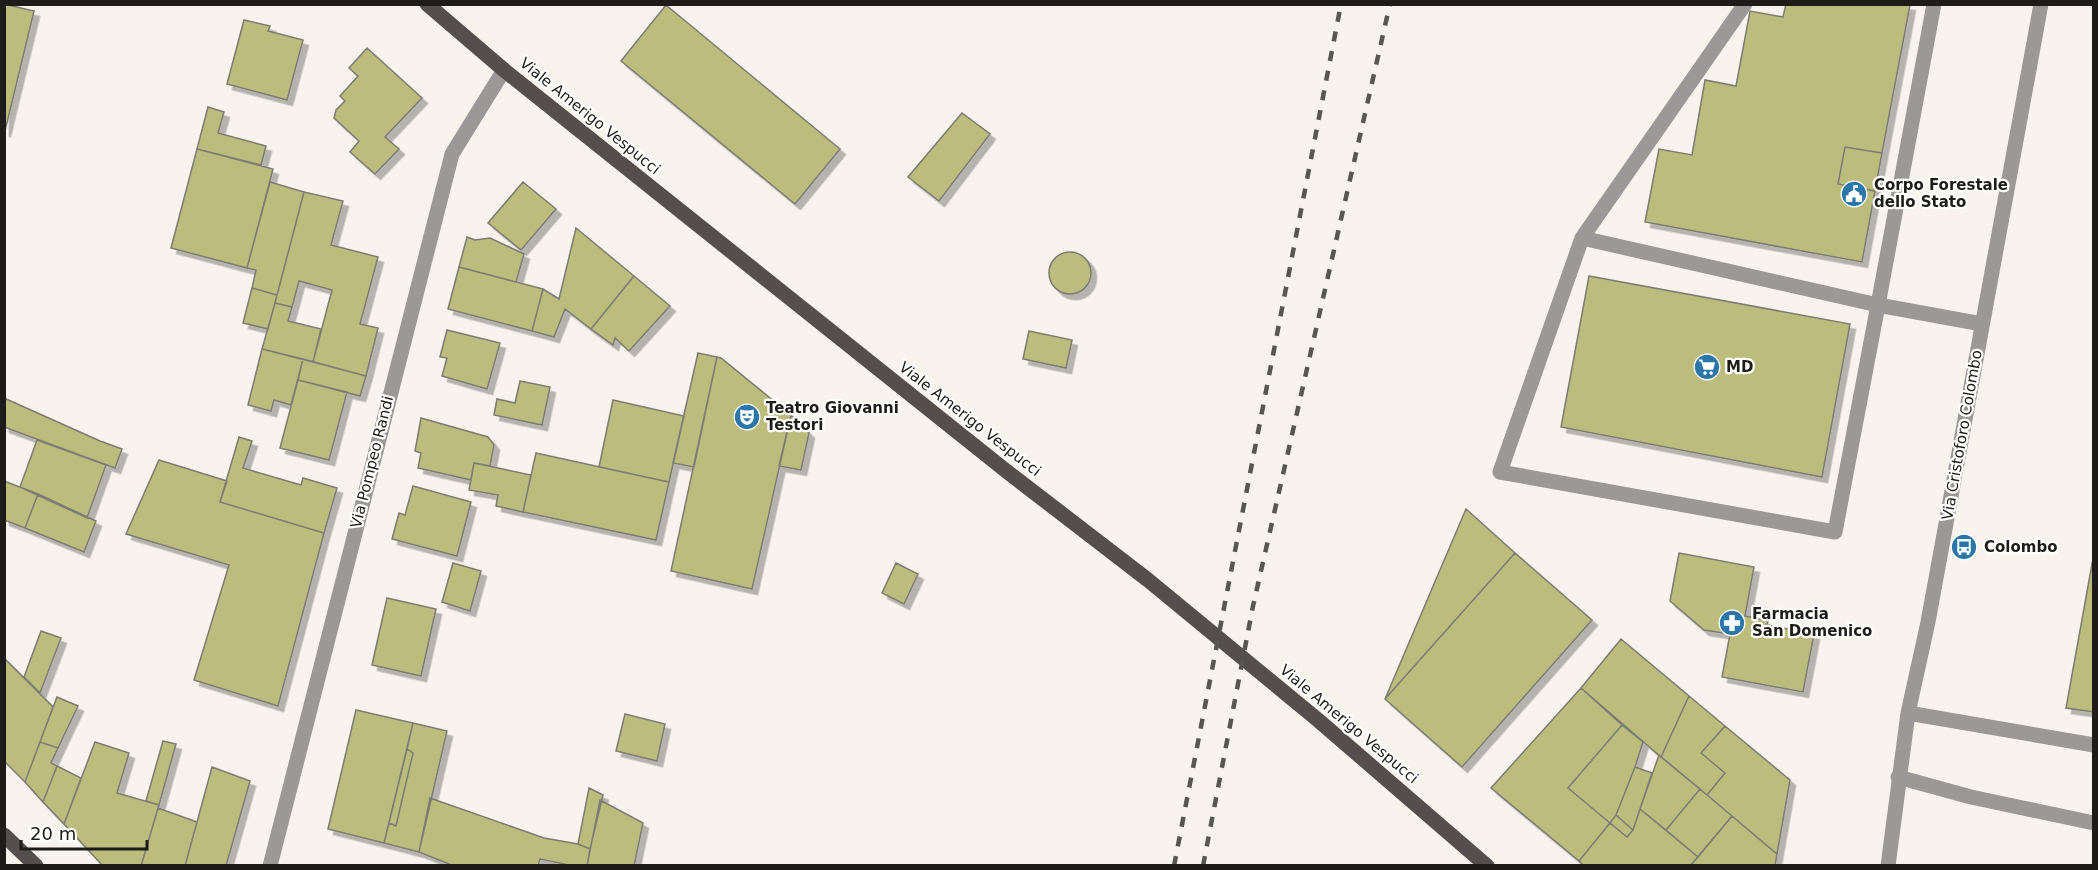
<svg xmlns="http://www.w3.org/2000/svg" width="2098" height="870" viewBox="0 0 2098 870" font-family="'DejaVu Sans',sans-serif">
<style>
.building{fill:#bcbd7b;stroke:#7b7c75;stroke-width:1.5;filter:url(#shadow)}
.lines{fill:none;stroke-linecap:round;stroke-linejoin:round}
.minor{stroke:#9b9897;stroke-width:15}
.major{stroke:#544e4c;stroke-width:15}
.rail{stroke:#585652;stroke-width:4.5;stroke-dasharray:10 10;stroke-linecap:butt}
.labels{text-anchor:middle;stroke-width:4.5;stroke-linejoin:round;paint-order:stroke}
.street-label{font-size:15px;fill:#1d1c19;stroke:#fff}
.poi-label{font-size:15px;font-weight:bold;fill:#1d1c19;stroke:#fff;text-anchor:start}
</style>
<defs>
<filter id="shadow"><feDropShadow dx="5.5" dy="5.5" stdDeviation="0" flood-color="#0004"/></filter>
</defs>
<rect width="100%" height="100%" fill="#f8f3ed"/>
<path class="building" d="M 4,4 L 34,11 L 5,131 L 4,131 Z
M 1786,4 L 1910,5 L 1882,153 L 1845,147 L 1838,184 L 1875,191 L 1862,262 L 1645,222 L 1659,149 L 1692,155 L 1705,80 L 1736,86 L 1750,11 L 1783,17 Z
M 666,5 L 840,149 L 795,204 L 621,61 Z
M 244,20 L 270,26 L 268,31 L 303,40 L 287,100 L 227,84 Z
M 367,48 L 422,98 L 385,137 L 399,149 L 375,174 L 350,152 L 359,141 L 334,118 L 336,110 L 345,101 L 340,96 L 358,76 L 349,68 Z
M 208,107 L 224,112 L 218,133 L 266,146 L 261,165 L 197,149 Z
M 962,113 L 990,134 L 939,201 L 908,177 Z
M 1845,147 L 1882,153 L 1875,191 L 1838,184 Z
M 197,149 L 273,169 L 247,268 L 171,248 Z
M 270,182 L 304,192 L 277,295 L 252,288 L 256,270 L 247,268 Z
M 523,182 L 556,209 L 521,250 L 488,223 Z
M 304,192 L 343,201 L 331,245 L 378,257 L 360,324 L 378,328 L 366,376 L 313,362 L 332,290 L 299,281 L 292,307 L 275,303 Z
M 576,228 L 634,276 L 591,329 L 565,309 L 554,337 L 532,331 L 543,289 L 559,299 Z
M 467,237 L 475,240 L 490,238 L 524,254 L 516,282 L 459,267 Z
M1049 273a21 21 0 1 1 42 0a21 21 0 1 1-42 0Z
M 459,267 L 543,289 L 532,331 L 448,309 Z
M 634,276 L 670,306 L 629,351 L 615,338 L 613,345 L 591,329 Z
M 1589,276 L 1850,324 L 1822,477 L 1561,427 Z
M 252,288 L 277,295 L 268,329 L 243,323 Z
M 275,303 L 292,307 L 288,321 L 321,329 L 313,362 L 262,349 Z
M 447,330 L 500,343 L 487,389 L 442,376 L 447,358 L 440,357 Z
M 1029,331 L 1072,340 L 1066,368 L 1023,359 Z
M 262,349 L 303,359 L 291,405 L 274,400 L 271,411 L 248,405 Z
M 698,353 L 717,357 L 694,467 L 673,463 Z
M 717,357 L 721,358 L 791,415 L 752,589 L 671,571 Z
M 303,359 L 366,376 L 360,396 L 298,380 Z
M 298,380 L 347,392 L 329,460 L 280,448 Z
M 520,381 L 550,387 L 542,425 L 494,415 L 497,399 L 515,403 Z
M 4,398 L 100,441 L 122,449 L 115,468 L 4,427 Z
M 613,400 L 684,416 L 669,482 L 599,467 Z
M 791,415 L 809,433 L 801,470 L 779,466 Z
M 421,418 L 488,437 L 494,445 L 490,466 L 474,463 L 471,480 L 418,468 L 421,453 L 415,451 Z
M 239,437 L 252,441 L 243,468 L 301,485 L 303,478 L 337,488 L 324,533 L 220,502 Z
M 37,440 L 106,465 L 87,518 L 20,487 Z
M 536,453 L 669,482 L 656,540 L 523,512 Z
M 159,460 L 227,481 L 220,502 L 324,533 L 278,706 L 194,680 L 229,565 L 126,534 Z
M 474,463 L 531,475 L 523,512 L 496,506 L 498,495 L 469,490 Z
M 4,481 L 38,494 L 25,528 L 4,520 Z
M 413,486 L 471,502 L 457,556 L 392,539 L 399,513 L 405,515 Z
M 38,494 L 96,521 L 84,552 L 25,528 Z
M 1466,509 L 1515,553 L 1385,699 Z
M 1515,553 L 1592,620 L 1462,767 L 1385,699 Z
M 1679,553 L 1754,567 L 1745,616 L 1768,621 L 1767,625 L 1814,634 L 1803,692 L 1722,677 L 1730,634 L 1704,630 L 1670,601 Z
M 2094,553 L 2094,712 L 2066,708 Z
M 453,563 L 481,571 L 470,611 L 442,602 Z
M 896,563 L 918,574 L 904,604 L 882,593 Z
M 387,598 L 436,609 L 421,676 L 372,665 Z
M 41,631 L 61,638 L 40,693 L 24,677 Z
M 1621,639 L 1689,696 L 1661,757 L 1581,688 Z
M 4,658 L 53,707 L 25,782 L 4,761 Z
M 1581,688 L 1622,725 L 1568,788 L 1610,823 L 1579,861 L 1491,788 Z
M 1689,696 L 1725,726 L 1701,753 L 1725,773 L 1707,795 L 1661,757 Z
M 57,697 L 78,706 L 58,748 L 40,742 Z
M 356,710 L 413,723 L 384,843 L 328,829 Z
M 625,714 L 665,724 L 657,761 L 616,751 Z
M 413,723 L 447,731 L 419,852 L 384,843 L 389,823 L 396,826 L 413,753 L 407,749 Z
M 1622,725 L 1643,742 L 1635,767 L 1616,815 L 1610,823 L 1568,788 Z
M 1725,726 L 1790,780 L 1777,854 L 1707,795 L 1725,773 L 1701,753 Z
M 163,741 L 176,744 L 159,805 L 146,801 Z
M 40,742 L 58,748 L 51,763 L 57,766 L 43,802 L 25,782 Z
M 95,742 L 129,753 L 117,793 L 159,805 L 141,866 L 103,866 L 64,824 Z
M 407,749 L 413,753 L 396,826 L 389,823 Z
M 1659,755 L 1700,789 L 1666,830 L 1640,809 Z
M 57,766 L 81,778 L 64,824 L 43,802 Z
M 212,767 L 250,781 L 226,866 L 185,866 Z
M 1635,767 L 1652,773 L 1633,830 L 1616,815 Z
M 589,788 L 603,795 L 590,849 L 578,844 Z
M 1700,789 L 1732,816 L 1698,857 L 1666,830 Z
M 430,798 L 544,838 L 578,844 L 590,849 L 587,866 L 574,866 L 540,859 L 538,866 L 454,866 L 419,852 Z
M 600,800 L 643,823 L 634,866 L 587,866 Z
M 158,808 L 197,822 L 185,866 L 141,866 Z
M 1640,809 L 1698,857 L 1690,866 L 1584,866 L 1579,861 L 1610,823 L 1627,837 L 1633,830 Z
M 1616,815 L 1633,830 L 1627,837 L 1610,823 Z
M 1732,816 L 1777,854 L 1775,866 L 1690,866 Z"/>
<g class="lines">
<path class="minor" d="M 1934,4 L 1878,305 L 1982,324
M 1582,238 L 1500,472 L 1835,532 L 1878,305 L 1582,238 L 1745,4
M 1908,713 L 2094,745
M 1898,777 L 1971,797 L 2094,823
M 270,866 L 452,154 L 504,70
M 1888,866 L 1908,713 L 1928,622 L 2041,4"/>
<path class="major" d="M 427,4 L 504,70 L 1005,470 L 1148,580 L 1318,720 L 1487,866
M 4,835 L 36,866"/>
<path class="rail" d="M 1174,866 L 1341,4
M 1203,866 L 1253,606 L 1390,4"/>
</g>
<defs>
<g id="civic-disc" transform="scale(1.35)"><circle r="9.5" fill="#2b76a9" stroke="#fff"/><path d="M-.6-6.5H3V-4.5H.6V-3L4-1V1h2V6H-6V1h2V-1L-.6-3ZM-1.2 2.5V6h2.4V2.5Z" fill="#fff"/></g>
<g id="supermarket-disc" transform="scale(1.35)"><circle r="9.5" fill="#2b76a9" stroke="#fff"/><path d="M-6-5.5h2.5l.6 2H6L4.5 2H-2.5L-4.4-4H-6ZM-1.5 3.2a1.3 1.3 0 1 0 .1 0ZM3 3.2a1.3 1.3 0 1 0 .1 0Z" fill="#fff"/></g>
<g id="theatre-disc" transform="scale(1.35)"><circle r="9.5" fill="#2b76a9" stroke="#fff"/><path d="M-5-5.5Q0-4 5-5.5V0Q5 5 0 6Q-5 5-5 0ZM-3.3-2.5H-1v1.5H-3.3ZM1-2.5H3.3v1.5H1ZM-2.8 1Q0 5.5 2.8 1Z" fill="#fff"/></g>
<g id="bus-disc" transform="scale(1.35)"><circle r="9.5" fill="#2b76a9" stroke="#fff"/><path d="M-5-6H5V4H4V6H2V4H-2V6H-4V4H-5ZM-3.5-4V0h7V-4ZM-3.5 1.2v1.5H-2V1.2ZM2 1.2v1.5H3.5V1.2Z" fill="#fff"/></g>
<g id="pharmacy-disc" transform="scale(1.35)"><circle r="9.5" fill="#2b76a9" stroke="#fff"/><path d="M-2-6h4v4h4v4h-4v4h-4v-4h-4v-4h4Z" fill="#fff"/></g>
</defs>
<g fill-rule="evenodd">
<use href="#civic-disc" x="1854" y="194"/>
<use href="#supermarket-disc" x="1707" y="367"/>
<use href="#theatre-disc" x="747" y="417"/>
<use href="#bus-disc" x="1964" y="547"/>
<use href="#pharmacy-disc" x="1732" y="623"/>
</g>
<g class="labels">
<g class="street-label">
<text transform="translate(590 116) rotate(39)" y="5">Viale Amerigo Vespucci</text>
<text transform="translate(970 419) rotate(38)" y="5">Viale Amerigo Vespucci</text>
<text transform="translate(1962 435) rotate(-80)" y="5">Via Cristoforo Colombo</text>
<text transform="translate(372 462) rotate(-76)" y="5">Via Pompeo Randi</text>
<text transform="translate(1349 724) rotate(40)" y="5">Viale Amerigo Vespucci</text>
</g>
<g class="poi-label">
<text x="1874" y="190">Corpo Forestale<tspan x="1874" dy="17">dello Stato</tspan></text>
<text x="1726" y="372">MD</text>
<text x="766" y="413">Teatro Giovanni<tspan x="766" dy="17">Testori</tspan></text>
<text x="1984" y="552">Colombo</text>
<text x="1752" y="619">Farmacia<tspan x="1752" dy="17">San Domenico</tspan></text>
</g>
</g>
<rect width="2098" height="870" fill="none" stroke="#1d1c19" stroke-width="12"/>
<path d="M21 840v9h126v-9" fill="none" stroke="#1d1c19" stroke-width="3"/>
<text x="30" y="840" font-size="18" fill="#1d1c19" stroke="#ffffff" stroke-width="4.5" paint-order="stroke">20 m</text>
</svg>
